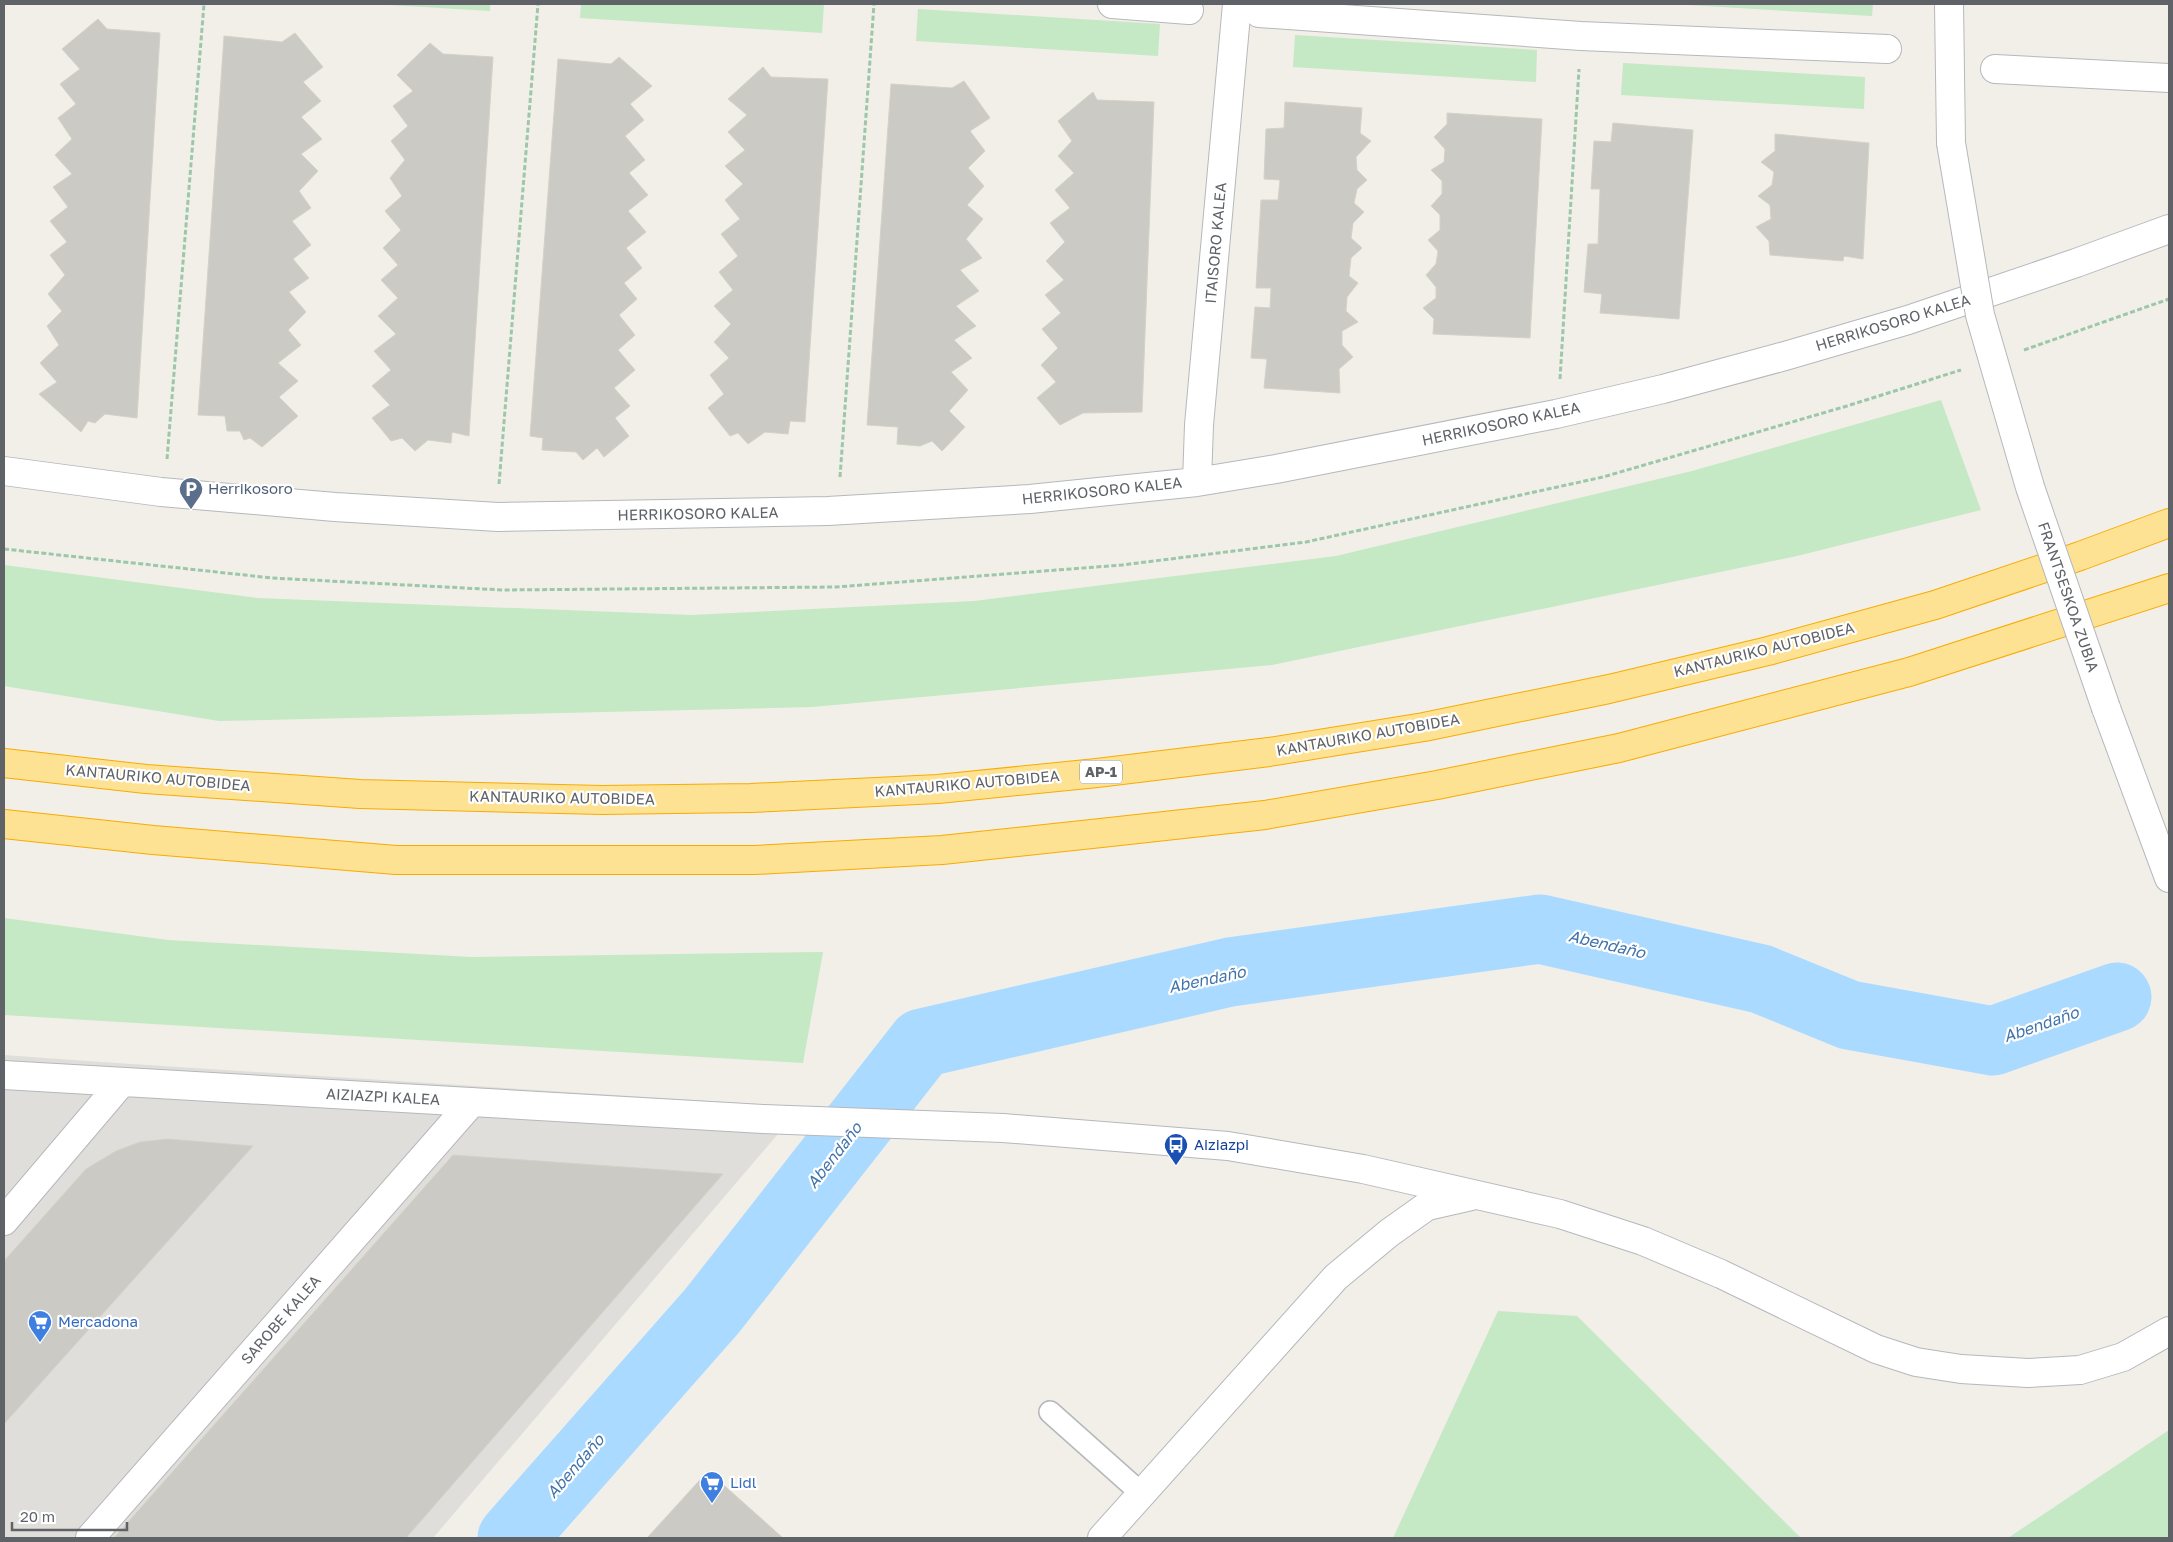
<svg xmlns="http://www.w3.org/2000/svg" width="2173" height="1542" viewBox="0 0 2173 1542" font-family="'Golos Text',sans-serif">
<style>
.industrial{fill:#e0deda}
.green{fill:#c5e8c5}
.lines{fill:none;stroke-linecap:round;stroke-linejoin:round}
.river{stroke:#aadaff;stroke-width:69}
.building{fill:#cccac5;stroke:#d6d1c6}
.service-casing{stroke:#b5b8bc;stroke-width:24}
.pedestrian-casing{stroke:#b5b8bc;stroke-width:30}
.minor-casing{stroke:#b5b8bc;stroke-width:30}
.motorway-casing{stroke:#f9ab00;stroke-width:30}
.path{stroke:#9cc7a9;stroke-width:3;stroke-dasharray:5 2.5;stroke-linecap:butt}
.service{stroke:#fff;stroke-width:21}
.pedestrian{stroke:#fff;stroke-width:28}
.minor{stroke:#fff;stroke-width:28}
.motorway{stroke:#fde293;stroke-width:28}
.minor-bridge-casing{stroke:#b5b8bc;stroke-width:30;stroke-linecap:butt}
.minor-bridge{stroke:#fff;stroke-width:28}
.labels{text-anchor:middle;stroke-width:4.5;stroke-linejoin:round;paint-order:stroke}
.shield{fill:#fff;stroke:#8f9295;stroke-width:1}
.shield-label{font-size:14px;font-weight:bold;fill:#5f6368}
.street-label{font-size:15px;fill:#5f6368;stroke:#fff}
.service-label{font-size:15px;fill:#4e5e75;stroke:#fff;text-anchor:start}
.transit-label{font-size:15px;fill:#164399;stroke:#fff;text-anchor:start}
.shop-label{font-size:15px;fill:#366cbe;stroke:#fff;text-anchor:start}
.water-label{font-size:16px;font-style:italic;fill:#4174aa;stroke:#fff}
</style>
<rect width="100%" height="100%" fill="#f1efe8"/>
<path class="industrial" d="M 4,1055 L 101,1062 L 801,1107 L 433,1538 L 4,1538 Z"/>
<path class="green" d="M 373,4 L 490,4 L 490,11 Z
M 581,4 L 824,4 L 822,33 L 580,18 Z
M 1671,4 L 1873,4 L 1872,16 Z
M 918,9 L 1160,24 L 1158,56 L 916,41 Z
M 1295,35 L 1537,50 L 1536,82 L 1293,67 Z
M 1623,63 L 1865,77 L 1864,109 L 1621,95 Z
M 1941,400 L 1981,510 L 1797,556 L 1272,665 L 812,707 L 219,721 L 4,686 L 4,565 L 257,598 L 691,615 L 974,601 L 1336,556 L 1692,471 Z
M 4,918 L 168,940 L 471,957 L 823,952 L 803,1063 L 4,1015 Z
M 1498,1311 L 1577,1316 L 1801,1538 L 1393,1538 Z
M 2169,1430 L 2169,1538 L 2008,1538 Z"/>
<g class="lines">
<path class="river" d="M 512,1538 L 712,1311 L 922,1043 L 1230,972 L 1540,929 L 1761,979 L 1849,1015 L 1993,1041 L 2117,997"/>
</g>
<path class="building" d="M 98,19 L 107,29 L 160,33 L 137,418 L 105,414 L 95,423 L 88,421 L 81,432 L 39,394 L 57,382 L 40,363 L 59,345 L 47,326 L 62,311 L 48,294 L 65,275 L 50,255 L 67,242 L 50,221 L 68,207 L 53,187 L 72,174 L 55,155 L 72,139 L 58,118 L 76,104 L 60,84 L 80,69 L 62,49 Z
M 295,33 L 323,67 L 303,82 L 321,101 L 301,117 L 322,139 L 301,154 L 318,171 L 299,191 L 311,208 L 292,221 L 311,245 L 293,259 L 309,278 L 289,292 L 306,312 L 288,330 L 301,345 L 278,363 L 298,381 L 279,397 L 298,416 L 262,447 L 250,438 L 244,440 L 240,431 L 227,431 L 225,416 L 198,415 L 224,36 L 282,42 Z
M 430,43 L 443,54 L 493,57 L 469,436 L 452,432 L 451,443 L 428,440 L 415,451 L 402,438 L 391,441 L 372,418 L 390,405 L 372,386 L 391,370 L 374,351 L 396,334 L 378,316 L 398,298 L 381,280 L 398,265 L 383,248 L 401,230 L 385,211 L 402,196 L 390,178 L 405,160 L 391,141 L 408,126 L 393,106 L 413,91 L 397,75 Z
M 619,57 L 652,86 L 630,104 L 644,120 L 625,136 L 645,160 L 629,173 L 648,195 L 628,211 L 646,232 L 626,248 L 642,268 L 624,283 L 637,299 L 619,315 L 635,335 L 618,350 L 635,370 L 614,388 L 630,406 L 615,418 L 629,436 L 604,457 L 597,448 L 583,460 L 576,452 L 542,450 L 543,438 L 530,436 L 558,59 L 611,64 Z
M 763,67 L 771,77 L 828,79 L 805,422 L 790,421 L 788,434 L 765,432 L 748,444 L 738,433 L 730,436 L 708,408 L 724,394 L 710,375 L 729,358 L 714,342 L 731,324 L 714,306 L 733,290 L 719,272 L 738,256 L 721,234 L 740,219 L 725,200 L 743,184 L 725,166 L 745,150 L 728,132 L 747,115 L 728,99 Z
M 964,81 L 990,118 L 970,131 L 985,151 L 968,168 L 984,186 L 967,205 L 983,219 L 966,239 L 982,258 L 960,270 L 979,291 L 956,306 L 976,326 L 954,340 L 972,358 L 951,372 L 968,390 L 949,411 L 965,427 L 942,451 L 932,441 L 920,446 L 897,444 L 898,427 L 867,425 L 891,84 L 952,88 Z
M 1093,92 L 1097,100 L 1154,102 L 1142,412 L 1083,413 L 1060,425 L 1037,398 L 1056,382 L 1041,365 L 1058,348 L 1042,329 L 1061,313 L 1045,295 L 1064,280 L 1046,261 L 1065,242 L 1050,223 L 1070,208 L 1055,190 L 1074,173 L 1058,156 L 1072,141 L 1058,121 Z
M 1285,102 L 1362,108 L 1360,133 L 1371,141 L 1356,157 L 1357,170 L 1367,180 L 1357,189 L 1354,203 L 1364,212 L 1353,223 L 1351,238 L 1362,248 L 1351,258 L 1349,276 L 1358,283 L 1347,297 L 1346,311 L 1358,322 L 1342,331 L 1342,345 L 1353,357 L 1339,369 L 1340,393 L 1264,388 L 1267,359 L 1251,358 L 1255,307 L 1270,308 L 1271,288 L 1256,288 L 1261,200 L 1278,200 L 1280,180 L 1264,179 L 1266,129 L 1284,128 Z
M 1447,113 L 1542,119 L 1530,338 L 1433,334 L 1434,319 L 1423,308 L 1436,298 L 1436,287 L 1426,275 L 1436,264 L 1438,251 L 1428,240 L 1440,230 L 1440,215 L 1431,206 L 1442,194 L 1442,181 L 1431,170 L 1444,162 L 1445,149 L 1434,137 L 1447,124 Z
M 1613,123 L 1693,130 L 1679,319 L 1600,313 L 1602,294 L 1584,292 L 1588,244 L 1598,244 L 1600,189 L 1591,189 L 1594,141 L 1611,142 Z
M 1775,134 L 1869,143 L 1863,259 L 1844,256 L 1843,261 L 1770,255 L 1769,241 L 1756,227 L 1771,219 L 1770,205 L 1758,196 L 1772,185 L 1774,172 L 1761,162 L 1775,151 Z
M 168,1139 L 253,1146 L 4,1424 L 4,1261 L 86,1169 L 116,1151 L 140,1142 Z
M 453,1155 L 723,1174 L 406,1538 L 114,1538 Z
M 708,1471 L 783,1538 L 647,1538 Z"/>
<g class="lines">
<g class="service-casing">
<path id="service" d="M 1050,1412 L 1142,1494"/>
</g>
<g class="pedestrian-casing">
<path id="pedestrian" d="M 1112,4 L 1189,10
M 1259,13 L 1581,36 L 1887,49
M 1995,69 L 2169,78"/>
</g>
<g class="minor-casing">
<path id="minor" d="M 1949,4 L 1951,143
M 4,471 L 161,492 L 335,507 L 498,517 L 828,511 L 1030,499 L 1197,482 L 1276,469 L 1556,414 L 1663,389 L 1785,356 L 1908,320 L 2076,263 L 2169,229
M 1197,482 L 1199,425 L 1237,4
M 2106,708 L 2169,878
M 4,1075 L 763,1119 L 1003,1128 L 1228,1146 L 1363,1169 L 1560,1214 L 1643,1241 L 1721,1274 L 1876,1349 L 1916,1362 L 1961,1369 L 2028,1373 L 2080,1370 L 2123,1357 L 2169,1331
M 4,1221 L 122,1082
M 90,1538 L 472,1102
M 1102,1538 L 1336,1277 L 1389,1233 L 1427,1206 L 1471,1196"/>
</g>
<g class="motorway-casing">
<path id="motorway" d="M 4,763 L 146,779 L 360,794 L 602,800 L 751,798 L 938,789 L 1097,773 L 1269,752 L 1424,727 L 1609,689 L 1768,651 L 1935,605 L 2080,556 L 2169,523
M 4,824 L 153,840 L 396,860 L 755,860 L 942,850 L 1101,833 L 1265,815 L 1437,785 L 1619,748 L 1909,672 L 2169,588"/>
</g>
<path class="path" d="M 2024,350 L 2169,299
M 1560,379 L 1579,69
M 167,459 L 204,4
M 840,477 L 874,4
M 499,484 L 538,4
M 4,549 L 272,578 L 503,590 L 836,587 L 1122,565 L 1306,542 L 1603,477 L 1847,406 L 1961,370"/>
<use href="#service" class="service"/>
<use href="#pedestrian" class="pedestrian"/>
<use href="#minor" class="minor"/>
<use href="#motorway" class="motorway"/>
<g class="minor-bridge-casing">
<path id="minor-bridge" d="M 1951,143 L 1980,315 L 2030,487 L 2106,708"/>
</g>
<use href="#minor-bridge" class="minor-bridge"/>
</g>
<defs>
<g id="parking-pin" transform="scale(1.25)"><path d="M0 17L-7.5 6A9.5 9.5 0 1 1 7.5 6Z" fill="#5c6f8a" stroke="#fff"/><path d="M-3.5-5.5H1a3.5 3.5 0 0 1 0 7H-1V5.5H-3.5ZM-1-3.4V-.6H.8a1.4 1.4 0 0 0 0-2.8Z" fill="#fff"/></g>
<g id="bus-pin" transform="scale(1.25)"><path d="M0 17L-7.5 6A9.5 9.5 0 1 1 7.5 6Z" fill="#1a4fb4" stroke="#fff"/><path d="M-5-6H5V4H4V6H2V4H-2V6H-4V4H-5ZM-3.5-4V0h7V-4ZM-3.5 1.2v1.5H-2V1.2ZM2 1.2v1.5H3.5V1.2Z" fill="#fff"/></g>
<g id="supermarket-pin" transform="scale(1.25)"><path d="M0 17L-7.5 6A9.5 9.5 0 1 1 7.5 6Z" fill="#3f7fe0" stroke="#fff"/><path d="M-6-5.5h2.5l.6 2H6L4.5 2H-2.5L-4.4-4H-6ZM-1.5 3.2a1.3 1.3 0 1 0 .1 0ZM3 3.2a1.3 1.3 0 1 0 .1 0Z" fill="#fff"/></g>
</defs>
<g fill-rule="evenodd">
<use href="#parking-pin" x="191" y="489"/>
<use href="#bus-pin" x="1176" y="1145"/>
<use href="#supermarket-pin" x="40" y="1322"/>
<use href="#supermarket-pin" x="712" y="1483"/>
</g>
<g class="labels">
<rect class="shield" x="1080" y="760.5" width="42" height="23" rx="4"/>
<g class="shield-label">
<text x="1101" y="777">AP-1</text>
</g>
<g class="street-label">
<text transform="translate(1216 243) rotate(-85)" y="5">ITAISORO KALEA</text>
<text transform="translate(1893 323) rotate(-17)" y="5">HERRIKOSORO KALEA</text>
<text transform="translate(1501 424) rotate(-12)" y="5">HERRIKOSORO KALEA</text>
<text transform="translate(1102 491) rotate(-6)" y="5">HERRIKOSORO KALEA</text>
<text transform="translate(698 514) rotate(-1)" y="5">HERRIKOSORO KALEA</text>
<text transform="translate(2068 597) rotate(71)" y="5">FRANTSESKOA ZUBIA</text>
<text transform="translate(1764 650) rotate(-14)" y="5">KANTAURIKO AUTOBIDEA</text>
<text transform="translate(1368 735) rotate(-10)" y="5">KANTAURIKO AUTOBIDEA</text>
<text transform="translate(158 778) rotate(5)" y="5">KANTAURIKO AUTOBIDEA</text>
<text transform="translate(967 784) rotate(-5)" y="5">KANTAURIKO AUTOBIDEA</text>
<text transform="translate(562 798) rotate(1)" y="5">KANTAURIKO AUTOBIDEA</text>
<text transform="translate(383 1097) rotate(3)" y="5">AIZIAZPI KALEA</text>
<text transform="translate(281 1320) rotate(-49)" y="5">SAROBE KALEA</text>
</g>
<g class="service-label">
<text x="208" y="494">Herrikosoro</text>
</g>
<g class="transit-label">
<text x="1194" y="1150">Aiziazpi</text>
</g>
<g class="shop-label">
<text x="58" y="1327">Mercadona</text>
<text x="730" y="1488">Lidl</text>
</g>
<g class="water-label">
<text transform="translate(1607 944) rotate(13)" y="6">Abendaño</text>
<text transform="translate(1207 979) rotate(-12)" y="6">Abendaño</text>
<text transform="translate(2041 1024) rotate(-19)" y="6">Abendaño</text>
<text transform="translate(834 1155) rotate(-52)" y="6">Abendaño</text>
<text transform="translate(575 1466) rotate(-49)" y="6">Abendaño</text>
</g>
</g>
<rect width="2173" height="1542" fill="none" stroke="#5f6368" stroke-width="10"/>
<path d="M12 1522v8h115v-8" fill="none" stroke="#5f6368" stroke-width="2.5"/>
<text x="20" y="1522" font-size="15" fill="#5f6368" stroke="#ffffff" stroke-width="4" paint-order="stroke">20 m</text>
</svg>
